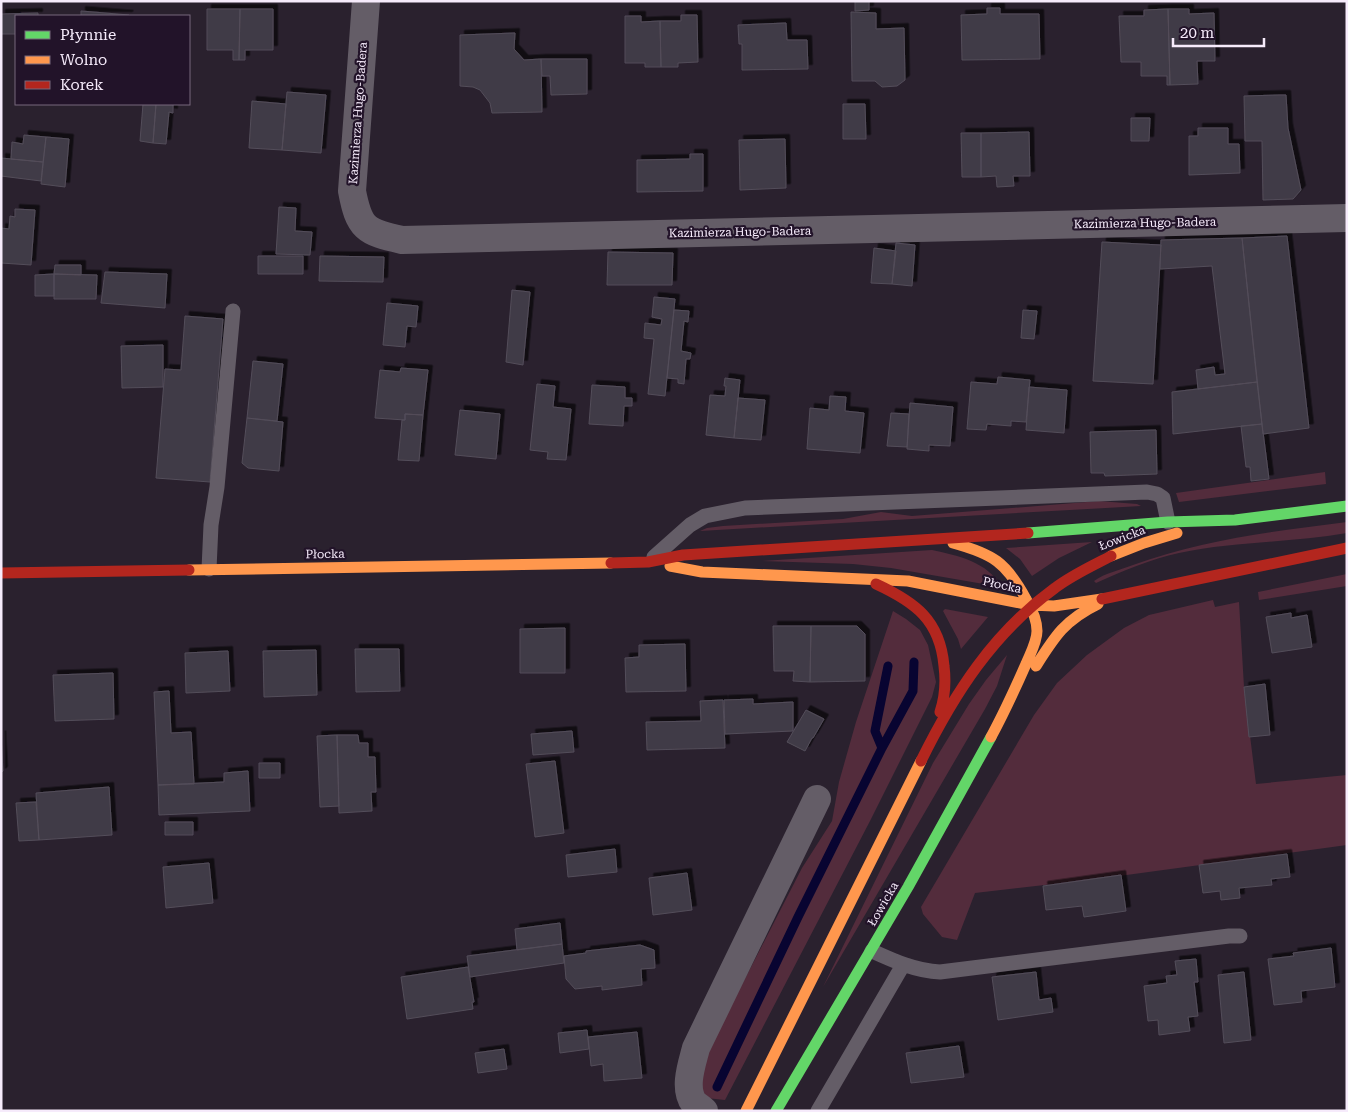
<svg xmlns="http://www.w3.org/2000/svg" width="1348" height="1112" viewBox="0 0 1348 1112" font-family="'Roboto Serif',serif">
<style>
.grass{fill:#532c3c}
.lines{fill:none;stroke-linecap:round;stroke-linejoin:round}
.stream{stroke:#080431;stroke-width:9}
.building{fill:#413b46;stroke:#534d5a;filter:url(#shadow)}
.lane{stroke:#645d67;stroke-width:15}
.street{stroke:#645d67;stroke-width:28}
.fast{stroke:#63d668;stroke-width:11}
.slow{stroke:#ff974d;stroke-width:11}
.jam{stroke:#b3261e;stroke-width:11}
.labels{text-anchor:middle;stroke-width:4.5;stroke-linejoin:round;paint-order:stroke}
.street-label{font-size:12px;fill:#f6ebfb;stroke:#221329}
</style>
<defs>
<filter id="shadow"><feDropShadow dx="4.5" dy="-4.5" stdDeviation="0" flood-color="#0009"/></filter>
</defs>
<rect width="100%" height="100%" fill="#2a212e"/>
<path class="grass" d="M 1325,472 L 1326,484 L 1179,502 L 1176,493 Z
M 1099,501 L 1137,504 L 1141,506 L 700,531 L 707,528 L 723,526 L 843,519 L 881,512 L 912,516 Z
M 1347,522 L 1347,533 C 1291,543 1235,541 1179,553 C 1151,559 1123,571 1096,583 L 1094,581 C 1105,573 1120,570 1133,565 C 1202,540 1275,531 1347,522 Z
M 1092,542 L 1059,558 L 1032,576 L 1020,559 L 1006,548 Z
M 932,550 C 956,555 989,562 1001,587 L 891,568 L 853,564 L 762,561 Z
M 1347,574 L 1347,586 L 1259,600 L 1258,592 Z
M 1213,600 L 1215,607 L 1239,602 L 1244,687 L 1256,784 L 1347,775 L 1347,845 L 1097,879 L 975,893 L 957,940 L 942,937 L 923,914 L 921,907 L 1034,715 L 1057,683 L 1087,655 L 1124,628 L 1149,615 Z
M 945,609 L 988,617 L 961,649 L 958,639 L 943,611 Z
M 893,611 L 906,619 L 920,630 L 928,645 L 936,682 L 932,697 L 870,821 L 725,1100 L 706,1098 L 696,1074 L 802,868 L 832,821 L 839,782 L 856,722 Z
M 1007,655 L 997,686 L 985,709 L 823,987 L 933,763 L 969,704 L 986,680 Z"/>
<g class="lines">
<path class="stream" d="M 882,748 L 875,731 L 888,666
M 717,1087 L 798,917 L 882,748 L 913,691 L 914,662"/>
</g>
<path class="building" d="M 855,1 L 869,1 L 869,10 L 855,11 Z
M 987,8 L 1000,8 L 1000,14 L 1039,14 L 1040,59 L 962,60 L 961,15 L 987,14 Z
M 207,9 L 240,9 L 239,60 L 233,60 L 233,50 L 207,50 Z
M 240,9 L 273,9 L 273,50 L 245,50 L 245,60 L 239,60 Z
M 1168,9 L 1170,85 L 1167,85 L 1167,76 L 1141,76 L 1141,62 L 1121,62 L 1119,16 L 1144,16 L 1144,10 Z
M 1168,9 L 1189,9 L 1189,14 L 1214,13 L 1215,61 L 1197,61 L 1198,84 L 1170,85 Z
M 81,11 L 129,15 L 128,16 L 81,16 Z
M 851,12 L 876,13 L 876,29 L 904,28 L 905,80 L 897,86 L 882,87 L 875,81 L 852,81 Z
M 38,13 L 38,16 L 16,16 L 16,34 L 1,34 L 1,14 Z
M 681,15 L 697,15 L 698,62 L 678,63 L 678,67 L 661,67 L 660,21 L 681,21 Z
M 625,16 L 641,16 L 641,22 L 660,21 L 661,67 L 645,67 L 645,63 L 625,63 Z
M 786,23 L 787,40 L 807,40 L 808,69 L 742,70 L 742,44 L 739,44 L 738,25 Z
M 515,33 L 514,49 L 524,60 L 541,59 L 542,112 L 492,113 L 490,103 L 480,90 L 473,87 L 460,86 L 460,35 Z
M 541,59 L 587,59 L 587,94 L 551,95 L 550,76 L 542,76 Z
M 287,92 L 326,95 L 321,153 L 282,150 Z
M 1280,95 L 1286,95 L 1288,128 L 1301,190 L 1293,199 L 1263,200 L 1262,141 L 1245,141 L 1244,96 Z
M 252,101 L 286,104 L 282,150 L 249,148 Z
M 143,104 L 156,104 L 153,143 L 140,141 Z
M 156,104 L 173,104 L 173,113 L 169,112 L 166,144 L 153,143 Z
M 843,104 L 865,104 L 866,139 L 843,139 Z
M 1131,118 L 1150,118 L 1149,141 L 1131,141 Z
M 1198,128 L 1228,128 L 1228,144 L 1239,144 L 1240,173 L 1189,175 L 1189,136 L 1198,136 Z
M 1029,132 L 1030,176 L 1013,176 L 1014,186 L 997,187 L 996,176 L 981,177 L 981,133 Z
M 961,133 L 981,133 L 981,177 L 962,177 Z
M 24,135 L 46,137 L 43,162 L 11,159 L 12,142 L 23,144 Z
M 46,137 L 69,139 L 65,187 L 41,184 Z
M 785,139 L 786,188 L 740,190 L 739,140 Z
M 690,154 L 703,154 L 703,191 L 637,192 L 637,160 L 690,159 Z
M 1,158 L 43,162 L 41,181 L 1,176 Z
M 279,207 L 296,208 L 295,231 L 312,232 L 310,255 L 276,254 Z
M 15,209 L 35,210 L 31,265 L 1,263 L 1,228 L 9,229 L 10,216 L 15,217 Z
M 1287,236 L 1309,428 L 1263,434 L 1242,238 Z
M 1242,238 L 1257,382 L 1198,389 L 1196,370 L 1214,367 L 1215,375 L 1225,374 L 1212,266 L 1160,269 L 1161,240 Z
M 1102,242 L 1161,245 L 1153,384 L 1093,381 Z
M 896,243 L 915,245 L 912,286 L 892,284 Z
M 874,248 L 896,251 L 892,284 L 871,283 Z
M 608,252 L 673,253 L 672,285 L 607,285 Z
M 258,256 L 303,256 L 303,274 L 258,274 Z
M 320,256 L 384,257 L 383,282 L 319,281 Z
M 55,265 L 81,265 L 81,275 L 54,274 Z
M 105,272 L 167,274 L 165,308 L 101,303 Z
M 54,274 L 54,296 L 35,296 L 35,275 Z
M 54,274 L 97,275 L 96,299 L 54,299 Z
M 512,290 L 530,292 L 523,365 L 506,362 Z
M 654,297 L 675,299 L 665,396 L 648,394 L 654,339 L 644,338 L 645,323 L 661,325 L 662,319 L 652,317 Z
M 387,303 L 418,306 L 416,327 L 407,326 L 405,347 L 383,345 Z
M 674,310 L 689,311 L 688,322 L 684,321 L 681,351 L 691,353 L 690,359 L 686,359 L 684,384 L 678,383 L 678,379 L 667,378 Z
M 1023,310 L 1037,311 L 1034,339 L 1021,338 Z
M 185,316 L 223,319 L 210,482 L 156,478 L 165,369 L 181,370 Z
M 163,345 L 163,387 L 122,388 L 121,346 Z
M 253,361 L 283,364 L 277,421 L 247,418 Z
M 401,368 L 428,370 L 423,415 L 405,414 L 405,420 L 375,418 L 380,370 L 400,372 Z
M 998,377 L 1030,380 L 1026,422 L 1011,421 L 1011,426 L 987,424 L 986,430 L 967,429 L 971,382 L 997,384 Z
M 725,378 L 740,380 L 734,438 L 706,435 L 710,395 L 725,396 L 726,386 L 724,386 Z
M 1257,382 L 1262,424 L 1173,434 L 1172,392 Z
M 537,384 L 555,386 L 553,407 L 571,409 L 566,460 L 547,459 L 548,452 L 530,450 Z
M 592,385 L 625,387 L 625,398 L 632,398 L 632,406 L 624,406 L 623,426 L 589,424 Z
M 1029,387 L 1067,390 L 1064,433 L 1026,430 Z
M 830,396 L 846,397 L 845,411 L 864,413 L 860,453 L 807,449 L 810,408 L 829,410 Z
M 738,398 L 765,400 L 761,440 L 734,438 Z
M 910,403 L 953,407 L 950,446 L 929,445 L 929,451 L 907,449 Z
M 460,410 L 500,414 L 496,459 L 455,455 Z
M 891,413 L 909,414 L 907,447 L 887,446 Z
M 405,414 L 423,415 L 419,461 L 398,460 L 402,420 L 405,420 Z
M 247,418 L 283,422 L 279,471 L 248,468 L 242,463 Z
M 1262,424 L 1269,479 L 1251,481 L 1250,467 L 1246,467 L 1241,426 Z
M 1156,430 L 1157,474 L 1105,476 L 1104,473 L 1091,473 L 1090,432 Z
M 1291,613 L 1291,618 L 1307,615 L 1312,647 L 1272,653 L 1266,617 Z
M 773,626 L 811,626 L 810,682 L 793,681 L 794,671 L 774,671 Z
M 811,626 L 857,626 L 865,634 L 865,681 L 810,682 Z
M 565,628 L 565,673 L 520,673 L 520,629 Z
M 685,644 L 686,691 L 626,692 L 625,658 L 639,657 L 639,645 Z
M 355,649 L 399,649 L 400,691 L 356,692 Z
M 316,650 L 317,695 L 264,697 L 263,651 Z
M 228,651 L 230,691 L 186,693 L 185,653 Z
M 113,673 L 114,719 L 55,721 L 53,675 Z
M 1265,684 L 1270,735 L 1249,737 L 1244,687 Z
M 169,691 L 171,733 L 191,732 L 194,784 L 158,785 L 154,692 Z
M 753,699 L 753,704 L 793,702 L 793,731 L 725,734 L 724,700 Z
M 723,700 L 725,748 L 647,750 L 646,722 L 701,721 L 700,701 Z
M 806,710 L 824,719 L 813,738 L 812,738 L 805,751 L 787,742 Z
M 572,731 L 574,752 L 533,755 L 531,734 Z
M 1,735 L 3,771 L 1,773 Z
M 337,735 L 358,735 L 359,743 L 368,743 L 368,757 L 375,757 L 376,792 L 371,792 L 372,811 L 339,813 Z
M 337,735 L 339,806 L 320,807 L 317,736 Z
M 555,761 L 564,833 L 535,837 L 526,764 Z
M 259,763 L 280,763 L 280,778 L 259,778 Z
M 248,771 L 250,811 L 159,815 L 158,785 L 224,782 L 224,773 Z
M 109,787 L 112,835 L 39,840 L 36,793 Z
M 36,802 L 39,840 L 19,841 L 16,803 Z
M 165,822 L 193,822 L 193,835 L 165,835 Z
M 615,849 L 617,872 L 568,877 L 566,855 Z
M 1287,854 L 1290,877 L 1271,879 L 1272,885 L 1239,888 L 1240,898 L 1221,900 L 1220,891 L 1203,893 L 1199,865 Z
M 209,863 L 213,903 L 166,908 L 163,867 Z
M 687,873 L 692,910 L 653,915 L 649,878 Z
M 1121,875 L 1126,911 L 1084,917 L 1082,906 L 1046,910 L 1043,886 Z
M 560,923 L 562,944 L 517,950 L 515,929 Z
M 562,944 L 564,963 L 470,977 L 467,956 Z
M 640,945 L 654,950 L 655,968 L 641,969 L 642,985 L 602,990 L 602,986 L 575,989 L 566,979 L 564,956 L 586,953 L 586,951 Z
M 1331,948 L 1335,987 L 1301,991 L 1302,1002 L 1274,1005 L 1268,959 L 1294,956 L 1293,953 Z
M 1196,959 L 1198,982 L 1194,982 L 1198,1016 L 1188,1017 L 1190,1031 L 1159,1035 L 1158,1020 L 1148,1021 L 1144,986 L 1167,983 L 1166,976 L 1177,975 L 1175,961 Z
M 468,967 L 474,1002 L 472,1002 L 473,1009 L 407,1019 L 401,977 Z
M 1036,972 L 1039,1000 L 1051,998 L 1053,1012 L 998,1020 L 992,977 Z
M 1244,972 L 1251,1040 L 1224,1043 L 1218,975 Z
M 587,1030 L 589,1049 L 560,1053 L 558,1033 Z
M 637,1032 L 642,1078 L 604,1081 L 603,1064 L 591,1066 L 588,1037 Z
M 959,1046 L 964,1077 L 911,1083 L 906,1053 Z
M 504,1049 L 507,1069 L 478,1073 L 475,1053 Z"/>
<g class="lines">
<path class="lane" d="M 654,557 L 690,525 L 705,516 L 745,508 L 1147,492 L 1157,494 L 1163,498 L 1168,522
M 209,569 L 211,525 L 217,487 L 233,311
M 872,951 C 894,961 916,971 940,972 L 1229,936 L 1240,936
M 818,1111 L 903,965"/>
<path class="street" d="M 366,1 L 352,191 C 359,228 365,232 402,240 L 1347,218
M 704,1111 C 701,1108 697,1106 694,1103 C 683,1088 692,1064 696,1048 L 817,799"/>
<path class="fast" d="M 1028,533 L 1168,522 L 1235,520 L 1347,506
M 776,1111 L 908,887 L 991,737"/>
<path class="slow" d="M 953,543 C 993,554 1006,562 1026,599 C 1032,609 1037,619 1037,631 C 1037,642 1030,654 1026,664 C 1015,689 1004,713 991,737
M 1111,556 L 1144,543 L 1177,533
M 670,566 L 702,572 L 908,581 L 1030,605 L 1054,606 L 1102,599
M 189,570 L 611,563
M 1036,666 C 1055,636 1065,620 1098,604
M 746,1111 L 921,761"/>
<path class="jam" d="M 611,563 L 648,562 L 683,555 L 1028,533
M 1,573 L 189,570
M 876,584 C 915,602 940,620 944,666 C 946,682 945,697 940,712
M 1102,599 L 1347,548
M 921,761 C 954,694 993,633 1055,588 C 1072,575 1092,566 1111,556"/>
</g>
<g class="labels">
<g class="street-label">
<text transform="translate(358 113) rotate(-86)" y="4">Kazimierza Hugo-Badera</text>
<text transform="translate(1145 223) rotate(-1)" y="4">Kazimierza Hugo-Badera</text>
<text transform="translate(740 232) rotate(-1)" y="4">Kazimierza Hugo-Badera</text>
<text transform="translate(1122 538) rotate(-21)" y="4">Łowicka</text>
<text transform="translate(325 554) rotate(-1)" y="4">Płocka</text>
<text transform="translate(1002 585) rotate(12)" y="4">Płocka</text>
<text transform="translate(883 904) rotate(-60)" y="4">Łowicka</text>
</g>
</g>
<rect width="1348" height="1112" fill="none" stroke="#f6ebfb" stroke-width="5"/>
<rect x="15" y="15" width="175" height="90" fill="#221329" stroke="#77697d"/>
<rect x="25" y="31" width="25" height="8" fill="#63d668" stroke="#77697d"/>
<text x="60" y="40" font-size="15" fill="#f6ebfb">Płynnie</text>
<rect x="25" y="56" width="25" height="8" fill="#ff974d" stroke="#77697d"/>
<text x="60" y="65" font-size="15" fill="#f6ebfb">Wolno</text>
<rect x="25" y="81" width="25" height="8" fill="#b3261e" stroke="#77697d"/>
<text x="60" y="90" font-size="15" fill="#f6ebfb">Korek</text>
<path d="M1173 38v8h91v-8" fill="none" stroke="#f6ebfb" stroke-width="2.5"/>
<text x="1180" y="38" font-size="15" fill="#f6ebfb" stroke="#221329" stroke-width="4" paint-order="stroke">20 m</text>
</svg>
